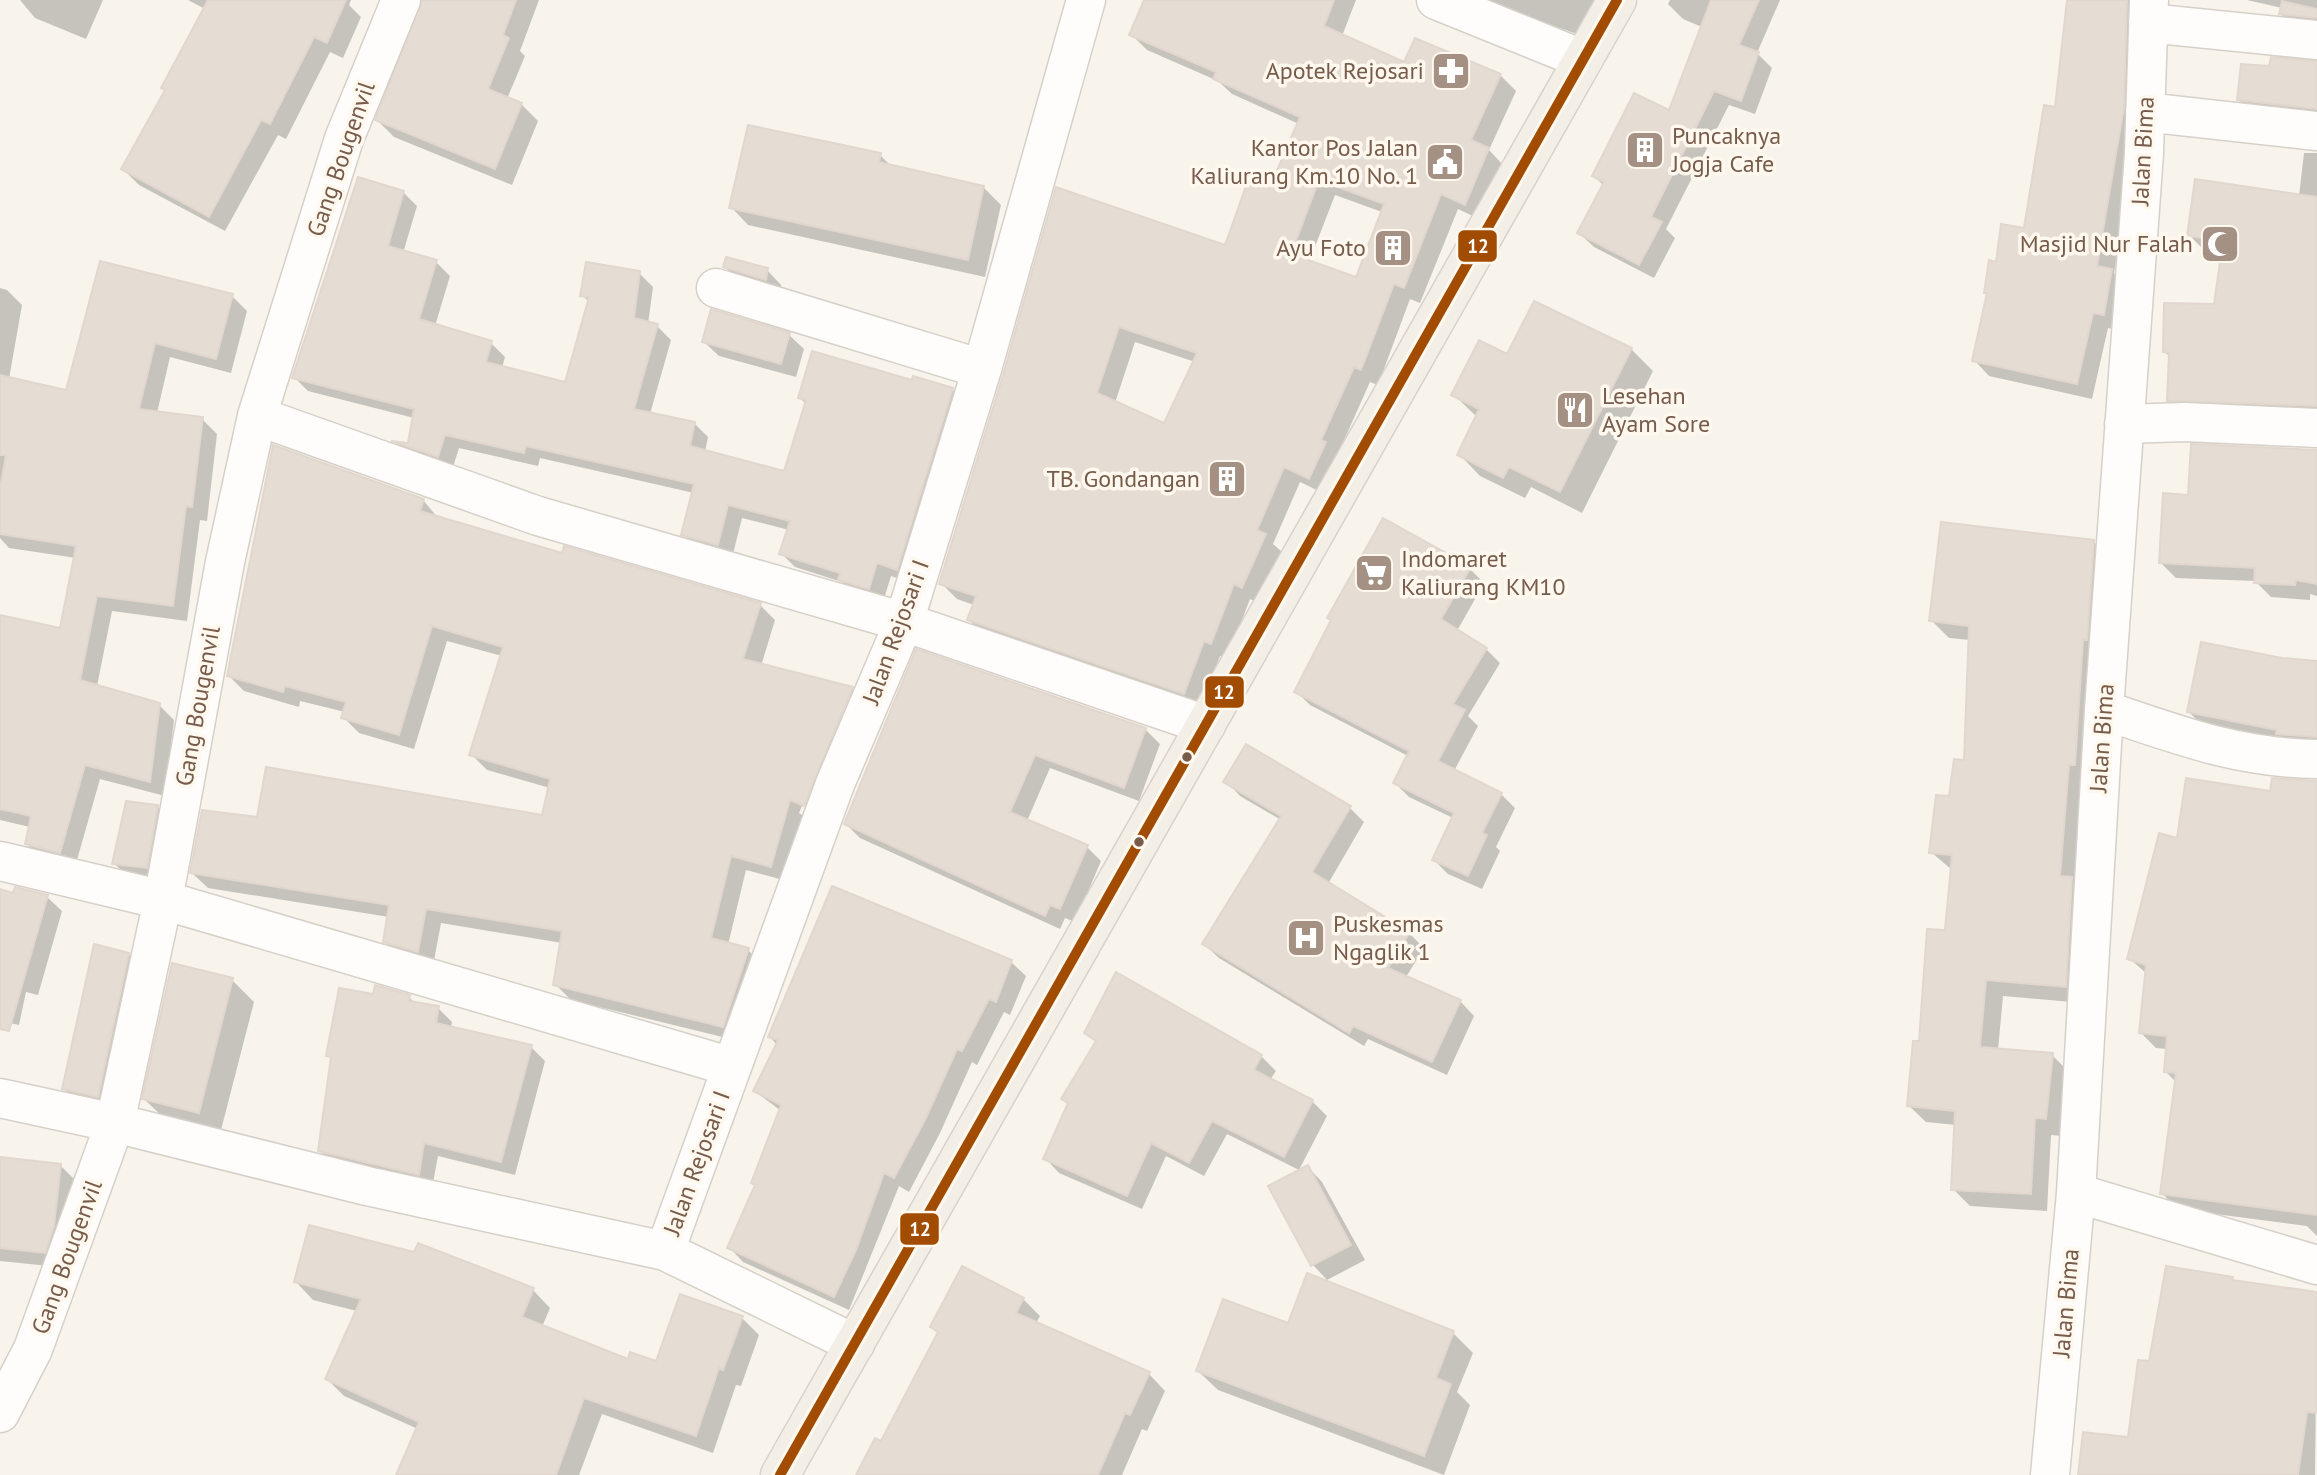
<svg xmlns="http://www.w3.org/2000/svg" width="2317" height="1475" viewBox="0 0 2317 1475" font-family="'PT Sans',sans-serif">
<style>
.shadow{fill:#0003;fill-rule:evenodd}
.building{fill:#e5dcd3;stroke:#e1d7ce;stroke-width:2;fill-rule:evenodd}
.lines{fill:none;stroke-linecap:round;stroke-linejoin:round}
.minor-casing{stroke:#d6d0c8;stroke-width:41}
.major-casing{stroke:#d9d1ca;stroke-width:41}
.minor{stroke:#fefdfc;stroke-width:38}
.major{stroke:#f3eee6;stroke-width:38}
.bus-1-casing{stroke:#fff8ee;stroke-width:16}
.bus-1{stroke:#a14c00;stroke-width:10}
.bus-dot{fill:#775b4b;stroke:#fff8ee;stroke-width:2.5}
.labels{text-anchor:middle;stroke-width:7;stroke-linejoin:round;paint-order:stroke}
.poi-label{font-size:24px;fill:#775b4b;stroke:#fff8ee;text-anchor:end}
.street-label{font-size:24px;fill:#775b4b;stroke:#fff8ee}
.line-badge{stroke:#fff8ee;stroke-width:2.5}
.badge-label{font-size:19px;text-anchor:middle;font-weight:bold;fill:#fff}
</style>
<rect width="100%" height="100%" fill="#f8f4ec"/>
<path class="shadow" d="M 20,0 L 103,0 L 86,39 L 35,18 Z
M 188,0 L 351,0 L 349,5 L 361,17 L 343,58 L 330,52 L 286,139 L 278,135 L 225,231 L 139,185 L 123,169 L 167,91 L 205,9 Z
M 424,0 L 539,0 L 520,51 L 525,56 L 507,99 L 521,104 L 538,121 L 512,185 L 394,137 L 377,120 Z
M 1146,0 L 1356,0 L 1342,36 L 1405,65 L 1500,75 L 1516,91 L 1489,150 L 1504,166 L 1481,220 L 1458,209 L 1420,303 L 1410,299 L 1378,385 L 1370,382 L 1337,456 L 1325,494 L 1300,482 L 1273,544 L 1281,551 L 1258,603 L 1250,599 L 1227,659 L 1220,656 L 1200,709 L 985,636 L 969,620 L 974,605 L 957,599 L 941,583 L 1005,376 L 1226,247 L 1273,184 L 1299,124 L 1232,94 L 1218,81 L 1147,50 L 1131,34 ZM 1335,195 L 1382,212 L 1357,280 L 1309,262 ZM 1135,342 L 1195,362 L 1165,426 L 1115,403 Z
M 1481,0 L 1602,0 L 1588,38 Z
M 1670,0 L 1780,0 L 1757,53 L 1772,68 L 1755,114 L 1729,105 L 1666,229 L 1675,238 L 1654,278 L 1594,247 L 1579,233 L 1604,186 L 1594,176 L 1670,112 L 1702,27 L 1683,19 L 1668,4 Z
M 2069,0 L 2131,0 L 2139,124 L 2114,273 L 2127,287 L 2120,330 L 2108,328 L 2092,399 L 1989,376 L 1974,360 L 1988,295 L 1986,292 L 1997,264 L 2026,230 L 2057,109 Z
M 2247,0 L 2317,0 L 2317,32 L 2296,29 L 2281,14 L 2282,8 Z
M 2317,61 L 2317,122 L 2254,115 L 2239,100 L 2270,68 Z
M 2304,153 L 2317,153 L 2317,420 L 2184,415 L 2169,400 L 2171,358 L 2164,351 L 2216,306 L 2223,253 L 2204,250 L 2189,235 L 2299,196 Z
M 880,155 L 892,167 L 984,188 L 1001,205 L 985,277 L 748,225 L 731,207 Z
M 403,192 L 417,206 L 403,253 L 436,262 L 450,276 L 435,326 L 491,343 L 505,357 L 502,368 L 566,384 L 590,303 L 582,295 L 639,273 L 653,287 L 648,324 L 657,326 L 671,340 L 650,414 L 694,423 L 708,437 L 705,452 L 786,473 L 806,404 L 800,398 L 914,382 L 952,389 L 966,403 L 911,583 L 891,576 L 883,602 L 853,593 L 842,582 L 795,567 L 781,553 L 789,530 L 742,518 L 732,558 L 697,548 L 683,534 L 694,493 L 540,458 L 538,466 L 459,448 L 452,470 L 407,454 L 396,443 L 409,445 L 414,418 L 308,391 L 294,377 Z
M 725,267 L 767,270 L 781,285 L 780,294 L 739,281 Z
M 0,288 L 7,290 L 22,305 L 9,379 L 68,392 L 232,296 L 247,311 L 231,373 L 170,357 L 157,413 L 202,419 L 217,434 L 207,521 L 200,520 L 187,621 L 112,611 L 97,686 L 159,705 L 174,720 L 165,796 L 100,779 L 75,867 L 42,859 L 26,844 L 30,827 L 0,820 L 0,617 L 61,630 L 76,558 L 9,548 L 0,538 Z
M 789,335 L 804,349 L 796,377 L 719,356 L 704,342 Z
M 1631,349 L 1653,371 L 1582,513 L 1531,487 L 1525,498 L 1480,476 L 1459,454 L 1477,417 L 1453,394 L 1508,356 Z
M 2317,452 L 2317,596 L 2310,594 L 2310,600 L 2271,597 L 2255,581 L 2176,578 L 2161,563 L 2190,497 Z
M 423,500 L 438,518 L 563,555 L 760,605 L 775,620 L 761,666 L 852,688 L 867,704 L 787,881 L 746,870 L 728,945 L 748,950 L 763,965 L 739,1041 L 571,1000 L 555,984 L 562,943 L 441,923 L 433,966 L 400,957 L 384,941 L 389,917 L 208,888 L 192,873 L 259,819 L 543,817 L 550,788 L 487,770 L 471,754 L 502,656 L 447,641 L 414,749 L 359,733 L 343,717 L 345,712 L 300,701 L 299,707 L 244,691 L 229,676 ZM 847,696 L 851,696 L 802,815 L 799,813 Z
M 2093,541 L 2111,559 L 2083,1003 L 2003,996 L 1998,1050 L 2052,1055 L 2069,1072 L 2063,1136 L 2051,1135 L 2047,1211 L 1970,1206 L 1953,1189 L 1956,1125 L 1926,1122 L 1908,1105 L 1947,932 L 1952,870 L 1931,852 L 1966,762 L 1970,640 L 1949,638 L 1931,620 Z
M 1470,569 L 1484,583 L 1457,631 L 1486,649 L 1500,663 L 1468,716 L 1478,726 L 1454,771 L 1501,794 L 1515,808 L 1496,847 L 1500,851 L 1482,889 L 1448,874 L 1434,860 L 1453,818 L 1409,797 L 1395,783 L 1408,756 L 1310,705 L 1296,691 Z
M 917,651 L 1145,729 L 1160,744 L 1139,801 L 1050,768 L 1027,821 L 1087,847 L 1101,861 L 1075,922 L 1065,918 L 1060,929 L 860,838 L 846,824 Z
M 2282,660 L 2317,663 L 2317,751 L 2204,727 L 2189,712 Z
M 2273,780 L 2317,780 L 2317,1236 L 2307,1226 L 2177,1209 L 2162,1193 L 2176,1082 L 2166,1072 L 2167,1049 L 2156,1048 L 2141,1033 L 2147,974 L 2129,958 L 2178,840 L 2272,793 Z
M 1226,781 L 1350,808 L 1364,822 L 1328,884 L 1409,933 L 1424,948 L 1406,977 L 1460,1001 L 1474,1016 L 1447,1075 L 1368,1039 L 1364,1046 L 1219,958 L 1204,944 L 1281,820 L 1240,796 Z
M 157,807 L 172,821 L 161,882 L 129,878 L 114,863 Z
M 833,888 L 1011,962 L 1026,976 L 1010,1015 L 1004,1012 L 977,1065 L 972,1062 L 940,1133 L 909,1192 L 899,1186 L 849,1310 L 743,1262 L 729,1247 L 757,1187 L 781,1111 L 755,1091 L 777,1045 L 770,1037 Z
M 0,891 L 47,897 L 62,911 L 38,995 L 26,992 L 19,1025 L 0,1021 Z
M 128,954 L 143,969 L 112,1110 L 79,1103 L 64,1089 Z
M 232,980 L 254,1002 L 220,1134 L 166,1120 L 144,1099 Z
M 374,996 L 409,997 L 416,1004 L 438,1008 L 452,1022 L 451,1028 L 531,1047 L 545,1061 L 515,1175 L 438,1156 L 432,1188 L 334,1165 L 320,1151 L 333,1060 L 328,1056 Z
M 1086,1032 L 1261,1056 L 1276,1071 L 1270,1080 L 1312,1101 L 1327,1116 L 1299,1170 L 1227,1134 L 1204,1176 L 1166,1156 L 1142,1209 L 1059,1173 L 1045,1158 L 1069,1104 L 1064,1099 L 1097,1043 Z
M 0,1159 L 60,1165 L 75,1180 L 59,1267 L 0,1261 Z
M 1308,1167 L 1322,1182 L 1365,1260 L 1327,1280 L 1313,1265 L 1271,1187 Z
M 2232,1279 L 2236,1282 L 2317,1294 L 2315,1475 L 2080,1475 L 2129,1439 L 2150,1363 Z
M 296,1282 L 533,1290 L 550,1308 L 542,1327 L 629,1361 L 657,1363 L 742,1318 L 759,1335 L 741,1386 L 736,1385 L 713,1453 L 602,1414 L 579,1475 L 398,1475 L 418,1429 L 344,1396 L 327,1379 L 357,1311 L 313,1300 Z
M 1023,1299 L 1040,1316 L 1036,1323 L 1149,1374 L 1165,1391 L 1147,1431 L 1142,1429 L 1122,1475 L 858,1475 L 881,1443 L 939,1334 L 932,1327 Z
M 1289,1325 L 1453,1333 L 1473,1353 L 1457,1392 L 1470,1405 L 1444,1475 L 1218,1390 L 1198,1371 Z"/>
<path class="building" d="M 208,0 L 346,0 L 327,43 L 314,37 L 270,124 L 261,120 L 209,217 L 121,169 L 165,90 L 161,88 Z
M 422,0 L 516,0 L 503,35 L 509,38 L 488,89 L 522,103 L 495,169 L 375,120 Z
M 1144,0 L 1334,0 L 1324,26 L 1404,62 L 1415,38 L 1501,74 L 1471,140 L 1489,148 L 1465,205 L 1441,194 L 1404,288 L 1394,284 L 1361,370 L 1354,367 L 1321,440 L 1326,442 L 1309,479 L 1284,467 L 1257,530 L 1266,534 L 1242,588 L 1234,584 L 1211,644 L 1204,641 L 1184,694 L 967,620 L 976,596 L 939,584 L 1003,375 L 1056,187 L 1225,245 L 1250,175 L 1272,182 L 1300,117 L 1213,79 L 1216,72 L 1129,35 ZM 1319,180 L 1384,204 L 1356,277 L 1291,254 ZM 1119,327 L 1197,353 L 1164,423 L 1097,393 Z
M 1711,0 L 1759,0 L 1739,45 L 1759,52 L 1741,101 L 1714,91 L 1651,217 L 1662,222 L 1639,265 L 1577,233 L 1604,182 L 1592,176 L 1634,93 L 1669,110 Z
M 2067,0 L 2127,0 L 2124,107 L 2097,266 L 2112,269 L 2104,315 L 2093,313 L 2077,384 L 1972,361 L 1987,293 L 1984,293 L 1989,260 L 1996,262 L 2001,224 L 2024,228 L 2044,105 L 2055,107 Z
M 2282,1 L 2317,9 L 2317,18 L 2279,14 Z
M 2271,57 L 2317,61 L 2317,109 L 2237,100 L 2241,64 L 2269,66 Z
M 748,125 L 881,153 L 879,162 L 984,186 L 968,260 L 729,208 Z
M 358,177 L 404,191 L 388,246 L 437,260 L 419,319 L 492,341 L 486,362 L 565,382 L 589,297 L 580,296 L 586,262 L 640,271 L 634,318 L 658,324 L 634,409 L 695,422 L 690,446 L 784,471 L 806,400 L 798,398 L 812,351 L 912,380 L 913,376 L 953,388 L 897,570 L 877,563 L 869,589 L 838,580 L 840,573 L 779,554 L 790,521 L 728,505 L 718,545 L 681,535 L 694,484 L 526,446 L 524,453 L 445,435 L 438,457 L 391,441 L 408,443 L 414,409 L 292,378 Z
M 2195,179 L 2317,197 L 2317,406 L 2167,401 L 2169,353 L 2163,352 L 2164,303 L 2214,304 L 2223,241 L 2187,236 Z
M 726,257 L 768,268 L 766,280 L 723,267 Z
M 100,261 L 233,294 L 216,359 L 155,343 L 139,409 L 203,417 L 192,507 L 186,506 L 173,606 L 97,596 L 80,680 L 160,703 L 150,782 L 85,765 L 60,853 L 25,844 L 31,816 L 0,809 L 0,615 L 60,628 L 76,546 L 0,534 L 0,488 L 6,455 L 0,455 L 0,375 L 66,390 Z
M 1534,301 L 1632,348 L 1560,492 L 1509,467 L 1503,478 L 1457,455 L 1479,409 L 1451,395 L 1479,340 L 1507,354 Z
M 711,309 L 790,333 L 781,364 L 702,342 Z
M 2191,444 L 2317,450 L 2317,584 L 2296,580 L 2295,585 L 2254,583 L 2255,568 L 2159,563 L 2163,493 L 2188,495 Z
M 273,445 L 424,499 L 420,511 L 562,553 L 564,546 L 761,603 L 743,659 L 853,687 L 804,806 L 790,800 L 771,867 L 731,856 L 711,938 L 749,948 L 723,1027 L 553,985 L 562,931 L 426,909 L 418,952 L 383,942 L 389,905 L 190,873 L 202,810 L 257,817 L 266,767 L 542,815 L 550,779 L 469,755 L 503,647 L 432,626 L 399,735 L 341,718 L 346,702 L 285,686 L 283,692 L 227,676 Z
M 1383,518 L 1471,567 L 1441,619 L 1487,648 L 1453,704 L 1465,710 L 1438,761 L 1502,793 L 1482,833 L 1487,835 L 1468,876 L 1432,860 L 1454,813 L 1393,783 L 1409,751 L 1294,692 L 1331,620 L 1327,618 Z
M 1941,522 L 2094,540 L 2087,640 L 2083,640 L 2075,765 L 2069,765 L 2060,876 L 2072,877 L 2066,987 L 1986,980 L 1980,1047 L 2053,1053 L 2046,1119 L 2035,1118 L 2031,1194 L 1951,1190 L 1955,1111 L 1907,1106 L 1913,1041 L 1919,1041 L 1927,929 L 1945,930 L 1952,855 L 1929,853 L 1936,795 L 1949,796 L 1954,759 L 1964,760 L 1969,626 L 1929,621 Z
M 2201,642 L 2282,658 L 2317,661 L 2317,737 L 2276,734 L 2277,730 L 2187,712 Z
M 916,649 L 1146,728 L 1124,788 L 1035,755 L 1010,812 L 1088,845 L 1060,909 L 1050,905 L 1045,916 L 844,824 Z
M 1246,744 L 1351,806 L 1312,872 L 1410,932 L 1388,968 L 1461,1000 L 1432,1062 L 1353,1026 L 1349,1033 L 1202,944 L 1281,816 L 1223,782 Z
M 2186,778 L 2270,791 L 2272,778 L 2317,781 L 2317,1215 L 2160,1194 L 2176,1073 L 2164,1072 L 2167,1036 L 2139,1033 L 2146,965 L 2127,959 L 2159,833 L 2177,838 Z
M 126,801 L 158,805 L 147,868 L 112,864 Z
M 832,886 L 1012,960 L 996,1002 L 989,999 L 962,1051 L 957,1049 L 926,1118 L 894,1178 L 884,1173 L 856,1250 L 834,1297 L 727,1248 L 755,1185 L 751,1183 L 781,1105 L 753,1091 L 778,1040 L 768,1037 Z
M 15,887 L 48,895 L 9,1031 L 0,1029 L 0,889 L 13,893 Z
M 94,944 L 129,953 L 98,1097 L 62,1089 Z
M 172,963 L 233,978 L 199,1113 L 142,1099 Z
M 1116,972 L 1262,1055 L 1254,1070 L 1313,1100 L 1284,1157 L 1212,1121 L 1189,1163 L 1151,1143 L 1127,1196 L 1043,1159 L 1068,1103 L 1061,1099 L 1096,1041 L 1084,1033 Z
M 375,985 L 410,995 L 409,1001 L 439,1006 L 436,1023 L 532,1045 L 501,1162 L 424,1143 L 419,1175 L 318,1151 L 331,1057 L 326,1056 L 339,988 L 373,994 Z
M 0,1157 L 61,1164 L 54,1226 L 45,1253 L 0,1248 Z
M 1308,1165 L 1351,1245 L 1311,1266 L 1268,1186 Z
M 309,1225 L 414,1252 L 418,1243 L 534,1288 L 522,1317 L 628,1359 L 630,1352 L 656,1361 L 680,1294 L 743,1316 L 723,1370 L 719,1368 L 696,1436 L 584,1398 L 556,1475 L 396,1475 L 419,1422 L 325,1379 L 361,1299 L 294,1282 Z
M 962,1266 L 1024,1298 L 1016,1313 L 1150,1372 L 1130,1415 L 1125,1413 L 1098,1475 L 856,1475 L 875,1438 L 881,1441 L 938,1332 L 930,1327 Z
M 2166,1266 L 2233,1277 L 2232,1280 L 2317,1292 L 2317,1413 L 2307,1412 L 2298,1475 L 2078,1475 L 2083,1432 L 2128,1437 L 2138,1360 L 2149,1361 Z
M 1307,1273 L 1454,1331 L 1436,1378 L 1451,1384 L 1424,1456 L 1196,1371 L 1223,1299 L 1288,1323 Z"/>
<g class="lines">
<g class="minor-casing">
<path id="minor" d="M 1436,0 L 1582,59
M 2148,23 L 2317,40
M 2145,112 L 2317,131
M 716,288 L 982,369
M 257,416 L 538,516 L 904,622 L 1206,725
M 2124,424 L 2185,422 L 2317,428
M 2104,710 C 2178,735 2237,758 2317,759
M 0,861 L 163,900 L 732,1067
M 0,1098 L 115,1123 L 367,1186 L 665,1251 L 855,1344
M 2076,1193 L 2317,1265
M 665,1251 L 835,784 L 904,622 L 982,369 L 1086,0
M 0,1413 L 33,1349 L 115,1123 L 163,900 L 225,562 L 257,416 L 344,139 L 401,0
M 2050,1475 L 2076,1193 L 2104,710 L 2144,153 L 2149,0"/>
</g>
<g class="major-casing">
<path id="major" d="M 780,1475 L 1617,0"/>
</g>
<use href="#minor" class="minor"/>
<use href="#major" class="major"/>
<g class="bus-1-casing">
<path id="bus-1" d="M 780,1475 L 1617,0"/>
</g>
<use href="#bus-1" class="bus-1"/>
</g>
<defs>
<g id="pharmacy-square" transform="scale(2.0125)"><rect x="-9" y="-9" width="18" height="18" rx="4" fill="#a49183" stroke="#fff8ee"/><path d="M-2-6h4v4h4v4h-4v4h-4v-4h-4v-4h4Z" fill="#fff"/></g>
<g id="building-square" transform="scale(2.0125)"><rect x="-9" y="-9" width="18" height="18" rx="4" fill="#a49183" stroke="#fff8ee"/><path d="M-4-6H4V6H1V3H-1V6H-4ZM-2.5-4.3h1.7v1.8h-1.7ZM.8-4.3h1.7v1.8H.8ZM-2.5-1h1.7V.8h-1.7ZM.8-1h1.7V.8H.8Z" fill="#fff"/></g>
<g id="civic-square" transform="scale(2.0125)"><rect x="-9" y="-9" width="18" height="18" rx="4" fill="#a49183" stroke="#fff8ee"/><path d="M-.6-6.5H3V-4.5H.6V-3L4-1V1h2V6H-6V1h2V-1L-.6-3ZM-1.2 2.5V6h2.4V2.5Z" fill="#fff"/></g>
<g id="mosque-square" transform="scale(2.0125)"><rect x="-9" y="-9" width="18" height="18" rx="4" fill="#a49183" stroke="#fff8ee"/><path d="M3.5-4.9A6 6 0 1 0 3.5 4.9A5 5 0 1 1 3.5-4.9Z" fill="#fff"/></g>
<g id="restaurant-square" transform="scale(2.0125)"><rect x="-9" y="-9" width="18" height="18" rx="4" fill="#a49183" stroke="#fff8ee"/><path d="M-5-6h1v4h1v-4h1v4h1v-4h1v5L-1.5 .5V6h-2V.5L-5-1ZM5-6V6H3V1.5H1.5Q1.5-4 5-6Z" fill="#fff"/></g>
<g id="supermarket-square" transform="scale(2.0125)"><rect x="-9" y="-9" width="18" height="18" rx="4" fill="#a49183" stroke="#fff8ee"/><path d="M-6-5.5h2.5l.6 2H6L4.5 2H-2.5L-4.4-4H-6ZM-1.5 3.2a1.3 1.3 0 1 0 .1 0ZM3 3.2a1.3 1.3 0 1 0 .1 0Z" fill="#fff"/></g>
<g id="hospital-square" transform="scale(2.0125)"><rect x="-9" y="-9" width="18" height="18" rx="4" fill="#a49183" stroke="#fff8ee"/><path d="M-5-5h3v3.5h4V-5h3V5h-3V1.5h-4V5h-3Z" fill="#fff"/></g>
</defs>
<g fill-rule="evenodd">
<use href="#pharmacy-square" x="1451" y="71"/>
<use href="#building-square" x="1645" y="150"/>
<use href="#civic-square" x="1445" y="162"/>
<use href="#mosque-square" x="2220" y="244"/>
<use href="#building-square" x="1393" y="248"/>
<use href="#restaurant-square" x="1575" y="410"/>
<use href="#building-square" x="1227" y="479"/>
<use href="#supermarket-square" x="1374" y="573"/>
<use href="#hospital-square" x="1306" y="938"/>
</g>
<g class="bus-dot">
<circle cx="1187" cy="757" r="6"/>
<circle cx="1139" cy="842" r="6"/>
</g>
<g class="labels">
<g class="poi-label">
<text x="1424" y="79">Apotek Rejosari</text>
<text x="1672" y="144" text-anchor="start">Puncaknya<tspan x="1672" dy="28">Jogja Cafe</tspan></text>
<text x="1418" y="156">Kantor Pos Jalan<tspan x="1418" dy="28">Kaliurang Km.10 No. 1</tspan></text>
<text x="2193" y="252">Masjid Nur Falah</text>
<text x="1366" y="256">Ayu Foto</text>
<text x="1602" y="404" text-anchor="start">Lesehan<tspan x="1602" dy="28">Ayam Sore</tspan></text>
<text x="1200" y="487">TB. Gondangan</text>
<text x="1401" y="567" text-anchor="start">Indomaret<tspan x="1401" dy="28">Kaliurang KM10</tspan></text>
<text x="1333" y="932" text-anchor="start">Puskesmas<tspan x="1333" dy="28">Ngaglik 1</tspan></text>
</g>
<g class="street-label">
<text transform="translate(2143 151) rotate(-87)" y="8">Jalan Bima</text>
<text transform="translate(341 159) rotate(-71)" y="8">Gang Bougenvil</text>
<text transform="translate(896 632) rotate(-70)" y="8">Jalan Rejosari I</text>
<text transform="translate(198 706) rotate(-80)" y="8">Gang Bougenvil</text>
<text transform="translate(2102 738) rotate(-86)" y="8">Jalan Bima</text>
<text transform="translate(697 1163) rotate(-70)" y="8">Jalan Rejosari I</text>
<text transform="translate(67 1257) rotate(-70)" y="8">Gang Bougenvil</text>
<text transform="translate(2066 1303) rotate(-85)" y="8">Jalan Bima</text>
</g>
</g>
<g class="line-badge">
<rect x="1457" y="229" width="41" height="34" rx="7" fill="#a14c00"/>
<rect x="1204" y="675" width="41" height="34" rx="7" fill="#a14c00"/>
<rect x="899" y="1212" width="41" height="34" rx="7" fill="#a14c00"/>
</g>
<g class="badge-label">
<text x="1478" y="253">12</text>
<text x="1224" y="699">12</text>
<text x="920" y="1236">12</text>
</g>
</svg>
